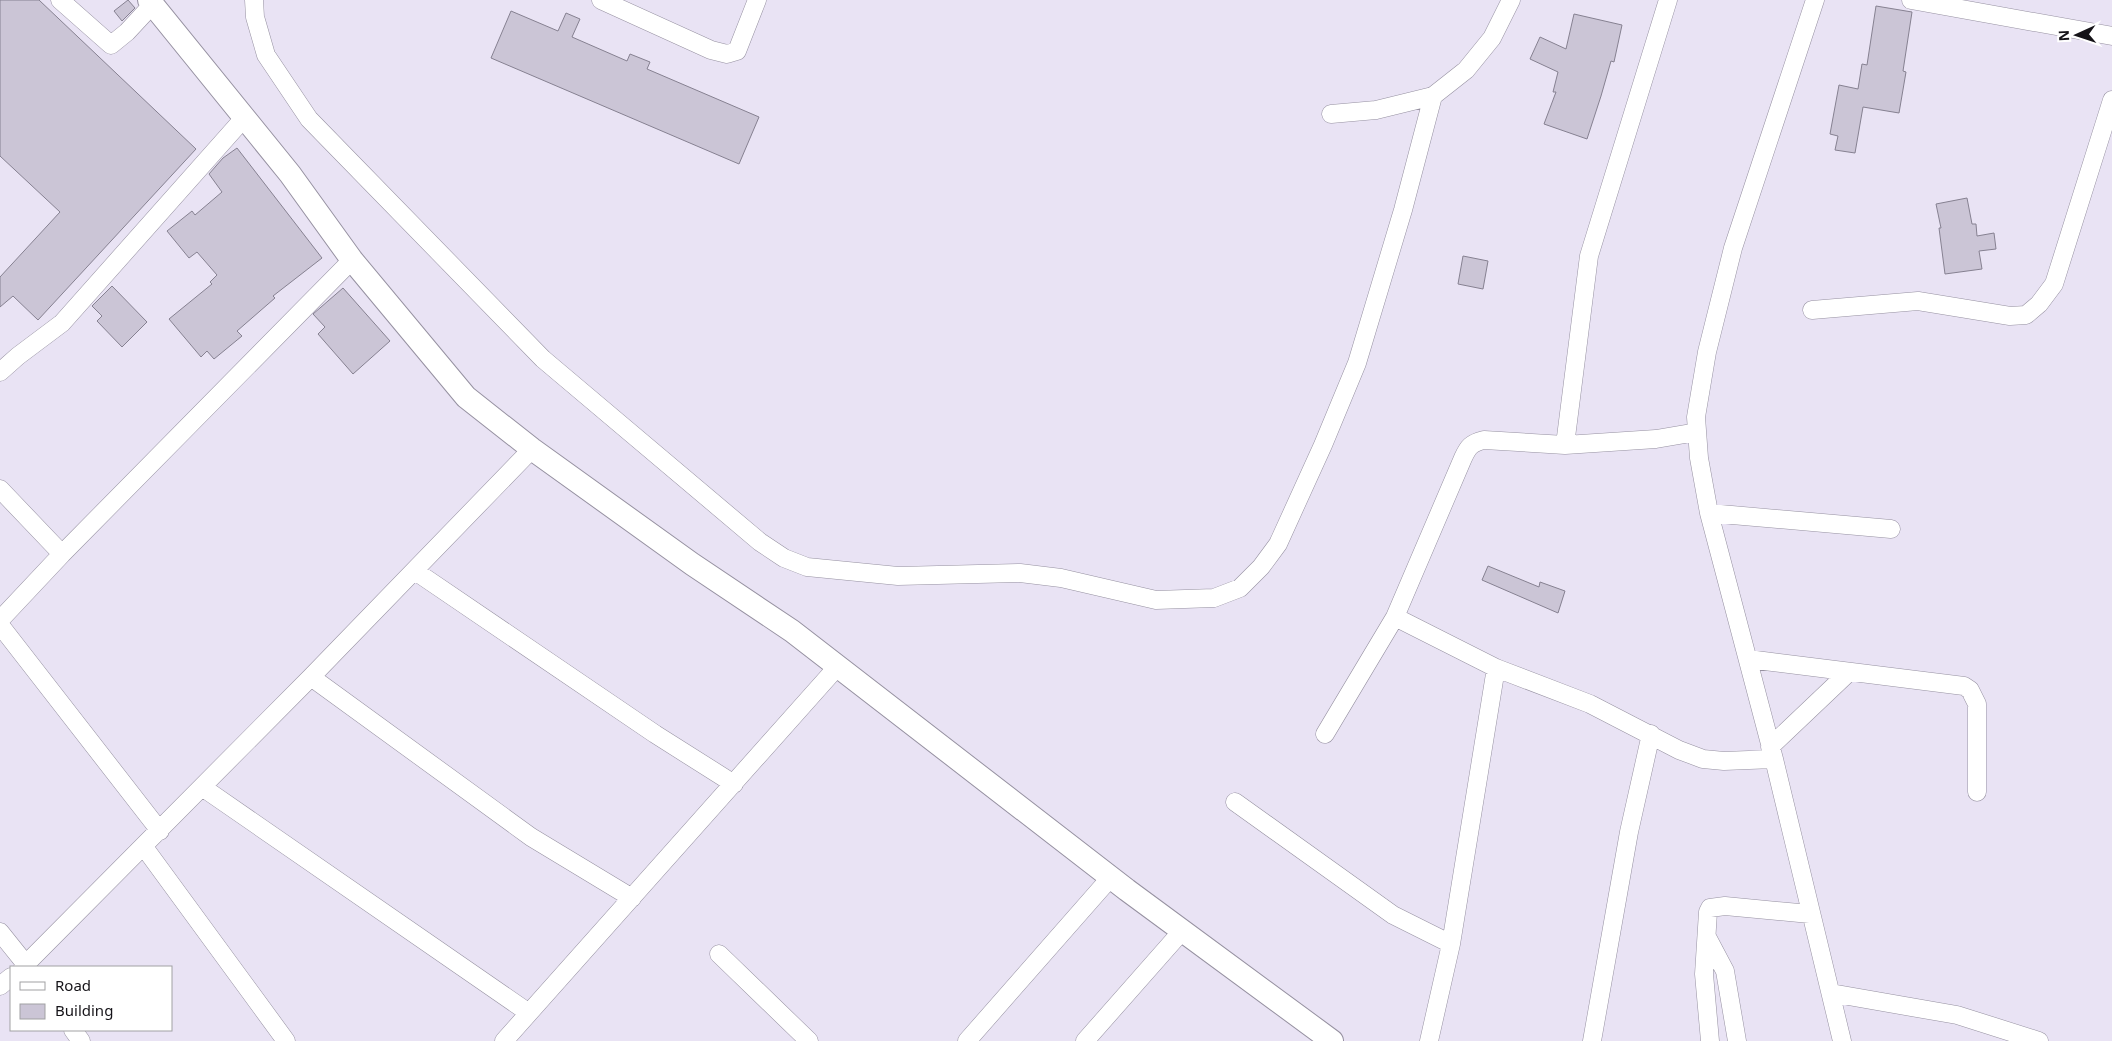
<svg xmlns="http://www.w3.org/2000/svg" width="2112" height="1041" viewBox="0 0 2112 1041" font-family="'Noto Sans',sans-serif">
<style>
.building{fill:#cbc5d6;stroke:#868191}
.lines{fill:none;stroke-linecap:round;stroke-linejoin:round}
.minor-casing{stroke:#9691a1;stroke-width:19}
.major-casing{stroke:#9691a1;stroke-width:24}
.minor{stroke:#fff;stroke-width:18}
.major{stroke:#fff;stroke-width:22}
</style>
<rect width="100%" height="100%" fill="#e9e3f4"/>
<path class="building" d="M 0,0 L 39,0 L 196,149 L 38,320 L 13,296 L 0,307 L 0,277 L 60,212 L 0,156 Z
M 128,0 L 135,8 L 122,21 L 114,11 Z
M 1876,6 L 1912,12 L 1903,71 L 1906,72 L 1899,113 L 1863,107 L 1855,153 L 1835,150 L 1838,136 L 1830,134 L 1839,85 L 1858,89 L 1862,64 L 1867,65 Z
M 511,11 L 558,31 L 566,13 L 580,19 L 572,37 L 627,61 L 630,54 L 650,62 L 647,69 L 759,117 L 739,164 L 491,58 Z
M 1574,14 L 1622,25 L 1614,62 L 1611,61 L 1601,96 L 1587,139 L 1544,124 L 1556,92 L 1553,92 L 1558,72 L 1530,59 L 1540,37 L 1566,49 Z
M 237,148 L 322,258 L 273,296 L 275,298 L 237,331 L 242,336 L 214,359 L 207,351 L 201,357 L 169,319 L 212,284 L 210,282 L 217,275 L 197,252 L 189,258 L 167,231 L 192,211 L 195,215 L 222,192 L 209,174 L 223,158 Z
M 1967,198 L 1972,224 L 1976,224 L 1977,236 L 1994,233 L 1996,249 L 1979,251 L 1982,269 L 1945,274 L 1939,228 L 1941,228 L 1936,204 Z
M 1463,256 L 1488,261 L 1483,289 L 1458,284 Z
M 112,286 L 147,322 L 122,347 L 97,321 L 102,316 L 92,306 Z
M 343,288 L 390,341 L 353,374 L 318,334 L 325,327 L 313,314 Z
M 1488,566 L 1539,587 L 1540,582 L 1565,591 L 1558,613 L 1482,580 Z"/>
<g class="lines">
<g class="minor-casing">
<path id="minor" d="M 60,0 L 111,45 L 127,32 L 153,4
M 254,0 L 255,17 L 266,55 L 309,119 L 543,359 L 760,542 L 784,558 L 807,567 L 898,576 L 1020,573 L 1061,578 L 1156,600 L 1214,598 L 1240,588 L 1261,567 L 1278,544 L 1323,445 L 1357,363 L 1403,210 L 1433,96
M 601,0 L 711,50 L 727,54 L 737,51 L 757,0
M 1815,0 L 1733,248 L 1707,352 L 1696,417 L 1699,458 L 1709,513 L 1774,759 L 1842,1041
M 1911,0 L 2112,36
M 1331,114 L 1376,110 L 1433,96 L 1466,70 L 1492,38 L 1511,0
M 1812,310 L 1918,301 L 2010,316 L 2026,315 L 2039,304 L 2054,284 L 2112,100
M 0,372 L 18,356 L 62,323 L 244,118
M 1565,445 L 1589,256 L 1668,0
M 0,489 L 62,554
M 1709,513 L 1891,529
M 415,571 L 655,734 L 734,784
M 1395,617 L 1496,668 L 1590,704 L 1679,750 L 1703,759 L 1724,761 L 1774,759
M 0,620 L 62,554 L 352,260
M 0,625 L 160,831
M 1748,659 L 1964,686 L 1970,690 L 1977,704 L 1977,792
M 311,677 L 531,837 L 632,898
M 1325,734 L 1395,617 L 1463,458 C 1468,447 1471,443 1484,440 L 1565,445 L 1656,439 L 1697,432
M 1770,747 L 1849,672
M 202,787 L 529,1013
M 1235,802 L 1393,915 L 1451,944
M 144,847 L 286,1041
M 0,932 L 28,967
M 1707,937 L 1725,971 L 1737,1041
M 719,954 L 809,1041
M 23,967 L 311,677 L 532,449
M 0,986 L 11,977
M 1831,993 L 1957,1015 L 2039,1041
M 73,1030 L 81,1041
M 504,1041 L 838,666
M 967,1041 L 1111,877
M 1085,1041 L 1182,931
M 1429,1041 L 1451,944 L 1496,668
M 1592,1041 L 1629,832 L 1651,734
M 1710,1041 L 1704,974 L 1708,912 L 1710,908 L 1725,906 L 1810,914"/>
</g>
<g class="major-casing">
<path id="major" d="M 149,0 L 290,174 L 352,260 L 466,397 L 532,449 L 692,564 L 792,631 L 1127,890 L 1332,1041"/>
</g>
<use href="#minor" class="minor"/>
<use href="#major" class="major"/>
</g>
<rect x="10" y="966" width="162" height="65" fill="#ffffff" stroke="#a1a1a3"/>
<rect x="20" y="982" width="25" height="8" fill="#ffffff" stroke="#a1a1a3"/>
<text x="55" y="991" font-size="15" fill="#151318">Road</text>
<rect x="20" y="1004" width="25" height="15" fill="#cbc5d6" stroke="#a1a1a3"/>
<text x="55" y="1016" font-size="15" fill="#151318">Building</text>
<g transform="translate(2077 35) rotate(267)" stroke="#ffffff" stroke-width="4" paint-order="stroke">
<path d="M0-4L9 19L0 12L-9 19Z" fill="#151318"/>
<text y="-8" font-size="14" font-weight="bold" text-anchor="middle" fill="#151318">N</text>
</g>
</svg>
